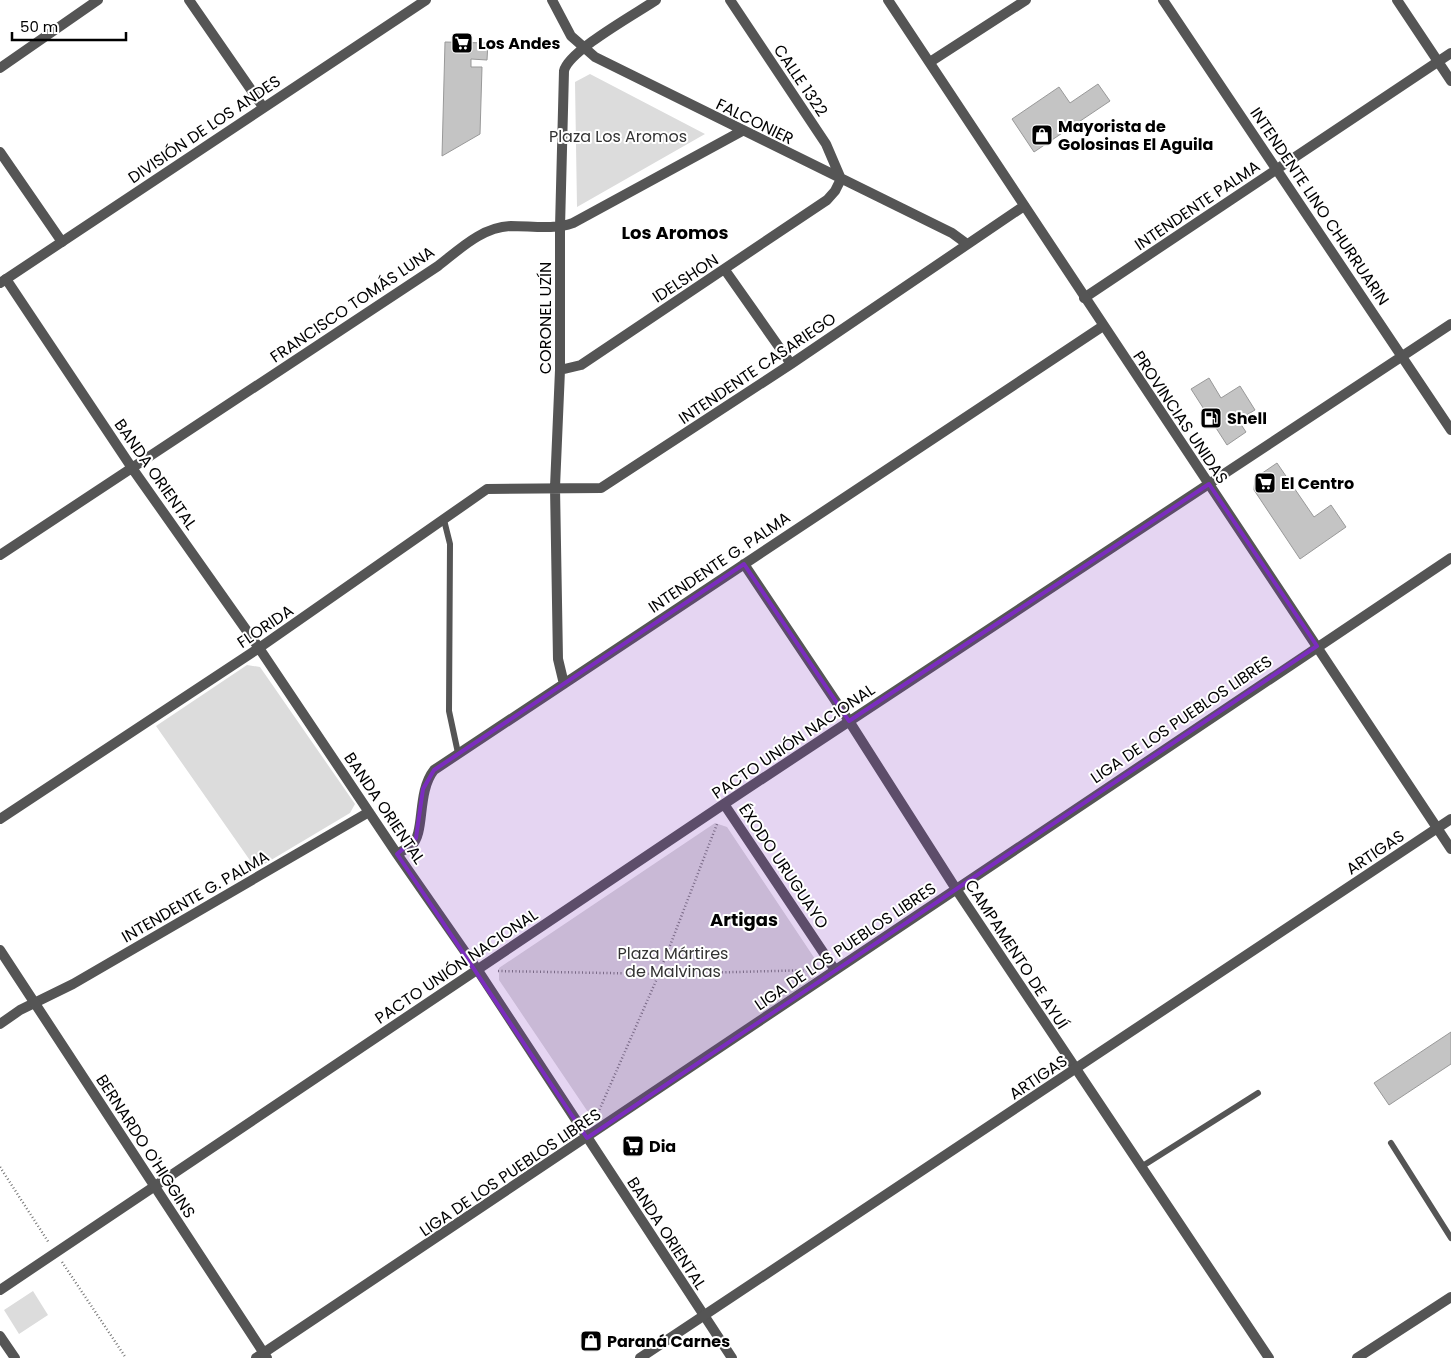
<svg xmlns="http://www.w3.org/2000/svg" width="1451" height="1358" viewBox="0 0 1451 1358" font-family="Poppins,sans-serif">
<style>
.green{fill:#dcdcdc}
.building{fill:#c4c4c4;stroke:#999}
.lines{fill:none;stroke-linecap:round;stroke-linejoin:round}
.path{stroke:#777;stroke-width:2.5;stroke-dasharray:1 2.5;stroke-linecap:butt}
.service{stroke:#555;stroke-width:6}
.minor{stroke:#555;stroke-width:10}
.tertiary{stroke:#555;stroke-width:10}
.marked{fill:#7b2cbf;fill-opacity:0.2;stroke:#7b2cbf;stroke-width:4;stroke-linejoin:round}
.labels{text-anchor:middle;stroke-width:4;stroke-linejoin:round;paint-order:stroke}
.poi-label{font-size:16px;font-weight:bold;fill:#000;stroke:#fff;text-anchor:start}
.street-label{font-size:16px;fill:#000;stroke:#fff}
.park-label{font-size:16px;fill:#333;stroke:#fff}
.neighbourhood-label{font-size:18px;font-weight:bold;fill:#000;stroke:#fff}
</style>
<rect width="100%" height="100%" fill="#fff"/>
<path class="green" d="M 590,74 L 705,134 L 577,207 L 575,82 Z
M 247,665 L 260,667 L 355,804 L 350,813 L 256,869 L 156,726 Z
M 715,823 L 727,827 L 819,965 L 814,978 L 605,1120 L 592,1118 L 499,980 L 499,968 Z
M 33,1291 L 48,1315 L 19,1334 L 4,1310 Z"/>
<path class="building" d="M 445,42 L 488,43 L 487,60 L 471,59 L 471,67 L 482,67 L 480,134 L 442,156 Z
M 1098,84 L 1110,101 L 1034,152 L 1012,119 L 1059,87 L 1070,103 Z
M 1209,378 L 1221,398 L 1240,386 L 1255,410 L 1238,420 L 1246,432 L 1227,445 L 1191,389 Z
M 1277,463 L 1314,517 L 1331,505 L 1346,527 L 1300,559 L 1254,490 L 1255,478 Z
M 1451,1032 L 1451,1064 L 1389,1105 L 1374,1083 Z"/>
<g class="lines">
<path class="path" d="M 498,971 L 659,974 L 813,970
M 598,1113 L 659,974 L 717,824
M 0,1167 L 49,1243
M 62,1262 L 126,1358"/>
<path class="service" d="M 444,520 L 450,544 L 449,711 L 458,753
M 1391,1143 L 1451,1238
M 1141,1167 L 1258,1093"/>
<path class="minor" d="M 189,0 L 263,107
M 552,0 L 571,36 L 595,57 L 952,233 L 967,244
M 1163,0 L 1451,430
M 1397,0 L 1451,81
M 930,62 L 1026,0
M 0,68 L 98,0
M 0,152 L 62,242
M 725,270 L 791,364
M 6,279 L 132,468 L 259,648 L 397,854 L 477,969 L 732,1358
M 1084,298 L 1451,53
M 560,370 L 581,365 L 827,200 L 835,191 L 841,179 L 826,144 L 730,0
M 0,555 L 438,266 C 460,249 482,227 511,226 C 532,226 553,230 573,223 L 742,131
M 744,564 L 849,721 L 956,889 L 1269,1358
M 564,684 L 558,659 L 555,487 L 560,370 L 560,227 L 564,71 C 568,51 637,13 656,0
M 724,804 L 835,970
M 0,819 L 259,648 L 487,489 L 601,488 L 791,364 L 1024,206
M 397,854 C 401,851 407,849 411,846 C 426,833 416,793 434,770 L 1103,326
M 0,1024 L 20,1010 L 73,984 L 369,812
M 0,1290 L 724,804 L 1451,324
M 0,1336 L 15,1358
M 256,1358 L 1451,558
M 1357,1358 L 1451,1297"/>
<path class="tertiary" d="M 888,0 L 1451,849
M 0,283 L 426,0
M 0,950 L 267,1358
M 640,1358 L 1451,819"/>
</g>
<path class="marked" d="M 1209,484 L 1317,646 L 587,1138 L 397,854 L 416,838 L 423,789 L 434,770 L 744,564 L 849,721 Z"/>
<defs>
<g id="supermarket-square" transform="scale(1.125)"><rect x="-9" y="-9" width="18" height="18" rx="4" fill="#000" stroke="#fff"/><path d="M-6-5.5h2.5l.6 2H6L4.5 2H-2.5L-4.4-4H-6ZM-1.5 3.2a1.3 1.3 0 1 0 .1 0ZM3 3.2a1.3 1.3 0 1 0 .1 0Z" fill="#fff"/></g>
<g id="shop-square" transform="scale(1.125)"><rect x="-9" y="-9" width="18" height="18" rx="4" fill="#000" stroke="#fff"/><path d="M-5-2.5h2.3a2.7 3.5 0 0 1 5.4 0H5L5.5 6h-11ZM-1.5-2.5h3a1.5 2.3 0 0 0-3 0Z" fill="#fff"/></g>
<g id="fuel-square" transform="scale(1.125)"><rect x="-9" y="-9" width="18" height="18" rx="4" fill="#000" stroke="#fff"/><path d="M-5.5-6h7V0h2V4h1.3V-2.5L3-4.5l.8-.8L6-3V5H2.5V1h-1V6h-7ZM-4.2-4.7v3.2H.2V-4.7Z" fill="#fff"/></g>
</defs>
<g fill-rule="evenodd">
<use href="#supermarket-square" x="462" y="43"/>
<use href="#shop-square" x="1042" y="135"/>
<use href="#fuel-square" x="1211" y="418"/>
<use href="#supermarket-square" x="1265" y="483"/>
<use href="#supermarket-square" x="633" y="1146"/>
<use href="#shop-square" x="591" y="1341"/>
</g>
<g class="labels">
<g class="poi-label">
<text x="478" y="49">Los Andes</text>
<text x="1058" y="132">Mayorista de<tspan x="1058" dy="18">Golosinas El Aguila</tspan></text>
<text x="1227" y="424">Shell</text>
<text x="1281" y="489">El Centro</text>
<text x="649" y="1152">Dia</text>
<text x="607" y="1347">Paraná Carnes</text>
</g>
<g class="street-label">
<text transform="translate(801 80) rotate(56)" y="6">CALLE 1322</text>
<text transform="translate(755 121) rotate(26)" y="6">FALCONIER</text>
<text transform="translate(204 129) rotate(-34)" y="6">DIVISIÓN DE LOS ANDES</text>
<text transform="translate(1197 205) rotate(-34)" y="6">INTENDENTE PALMA</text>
<text transform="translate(1320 206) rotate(56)" y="6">INTENDENTE LINO CHURRUARIN</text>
<text transform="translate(685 278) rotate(-33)" y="6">IDELSHON</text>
<text transform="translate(352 304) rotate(-34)" y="6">FRANCISCO TOMÁS LUNA</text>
<text transform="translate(545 318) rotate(-90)" y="6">CORONEL UZÍN</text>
<text transform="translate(757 368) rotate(-34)" y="6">INTENDENTE CASARIEGO</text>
<text transform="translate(1181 417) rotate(56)" y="6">PROVINCIAS UNIDAS</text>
<text transform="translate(156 474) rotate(55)" y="6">BANDA ORIENTAL</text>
<text transform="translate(719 562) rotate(-34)" y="6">INTENDENTE G. PALMA</text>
<text transform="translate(265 626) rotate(-34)" y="6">FLORIDA</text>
<text transform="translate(1181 719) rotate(-34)" y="6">LIGA DE LOS PUEBLOS LIBRES</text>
<text transform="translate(793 741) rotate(-34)" y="6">PACTO UNIÓN NACIONAL</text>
<text transform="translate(385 808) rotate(56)" y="6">BANDA ORIENTAL</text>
<text transform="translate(1375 852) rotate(-34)" y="6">ARTIGAS</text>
<text transform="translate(784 866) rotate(56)" y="6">ÉXODO URUGUAYO</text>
<text transform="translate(195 896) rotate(-30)" y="6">INTENDENTE G. PALMA</text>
<text transform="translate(845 946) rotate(-34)" y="6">LIGA DE LOS PUEBLOS LIBRES</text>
<text transform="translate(1017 954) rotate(57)" y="6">CAMPAMENTO DE AYUÍ</text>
<text transform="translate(456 966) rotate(-34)" y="6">PACTO UNIÓN NACIONAL</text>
<text transform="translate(1038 1077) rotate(-34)" y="6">ARTIGAS</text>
<text transform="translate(146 1146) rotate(57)" y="6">BERNARDO O'HIGGINS</text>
<text transform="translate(510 1172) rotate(-34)" y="6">LIGA DE LOS PUEBLOS LIBRES</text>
<text transform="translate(667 1233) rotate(57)" y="6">BANDA ORIENTAL</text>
</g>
<g class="park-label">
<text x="618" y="142">Plaza Los Aromos</text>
<text x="673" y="959">Plaza Mártires<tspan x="673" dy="18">de Malvinas</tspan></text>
</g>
<g class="neighbourhood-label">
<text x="675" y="239">Los Aromos</text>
<text x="744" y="926">Artigas</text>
</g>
</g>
<path d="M12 32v8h114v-8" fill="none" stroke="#000000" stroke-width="2.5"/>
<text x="20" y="32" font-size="15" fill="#000000" stroke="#ffffff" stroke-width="4" paint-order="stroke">50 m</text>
</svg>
